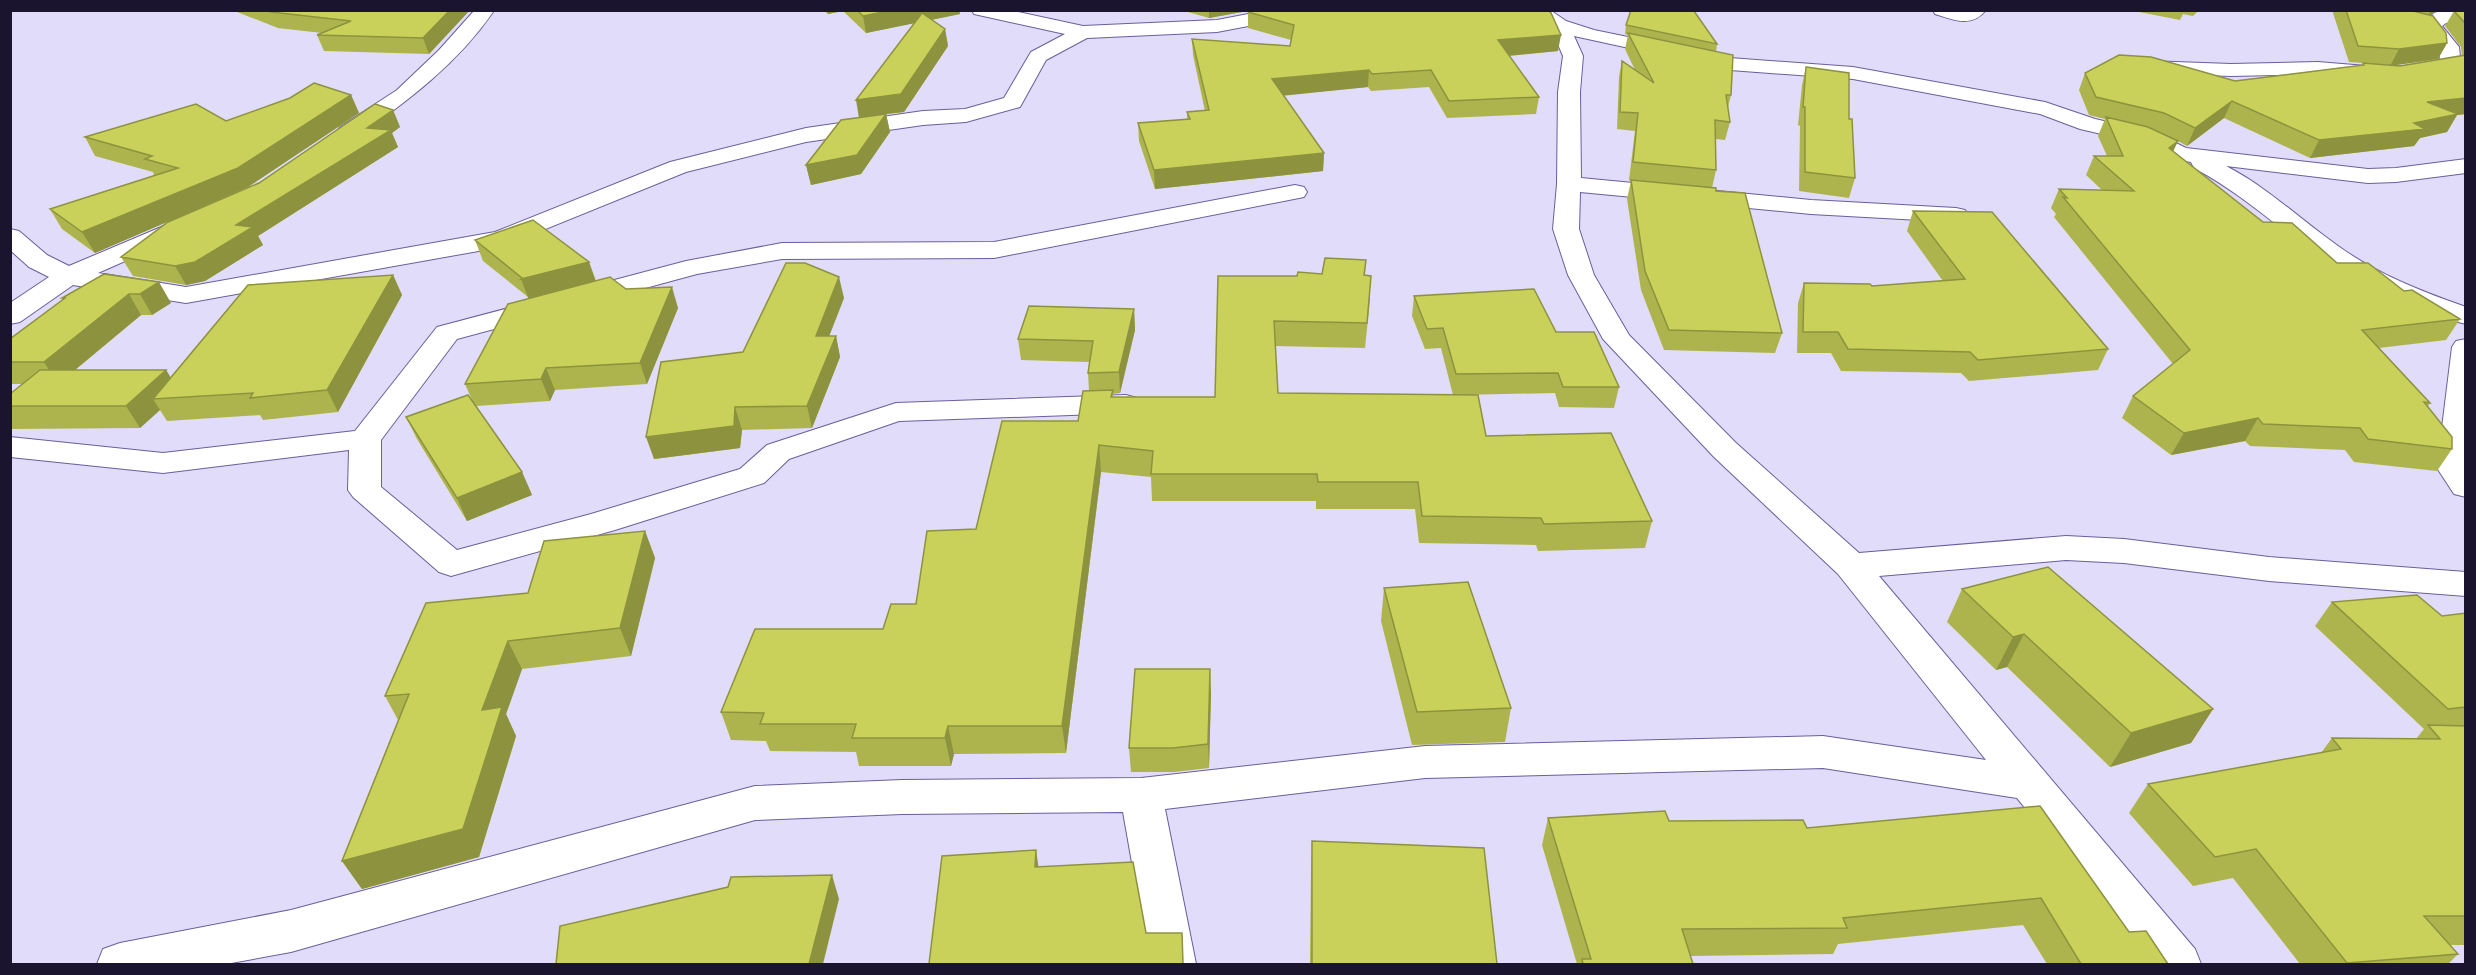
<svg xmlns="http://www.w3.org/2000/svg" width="2476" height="975" viewBox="0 0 2476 975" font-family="Ubuntu,sans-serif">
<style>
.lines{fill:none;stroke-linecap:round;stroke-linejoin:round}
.minor-casing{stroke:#6b5e9d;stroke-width:2}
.minor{fill:#fff;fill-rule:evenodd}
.wall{fill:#aeb44d}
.shaded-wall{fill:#8d923f}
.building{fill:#cad15a;stroke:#8d923f;stroke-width:1.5}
</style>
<rect width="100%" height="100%" fill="#e0dcf9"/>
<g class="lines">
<g class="minor-casing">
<path id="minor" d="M 472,10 L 493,12 C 458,63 407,102 356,137 L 348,139 L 340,137 L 337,132 L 340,127 L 397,90 L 439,50 L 473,12 Z
M 972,10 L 1009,10 L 1083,26 L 1217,20 L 1269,10 L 1310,10 L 1308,14 L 1301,16 L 1217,32 L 1087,38 L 1046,60 L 1020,107 L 966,122 L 923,125 L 806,142 L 686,172 L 501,247 L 186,303 L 73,285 L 20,322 L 10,324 L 10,303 L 49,277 L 29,267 L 10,250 L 10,229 L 19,231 L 47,255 L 69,266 L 166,225 L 175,222 L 184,225 L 188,230 L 184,235 L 98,273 L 186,287 L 495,232 L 670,162 L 806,128 L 923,111 L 965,109 L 1004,98 L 1031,52 L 1065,34 L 974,14 Z
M 1528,10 L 1550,10 L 1566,21 L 1594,30 L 1730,58 L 1853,67 L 2045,102 L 2095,119 L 2156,133 L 2186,148 L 2368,169 L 2396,168 L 2466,159 L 2466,173 L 2396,182 L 2368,183 L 2226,166 C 2267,187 2301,220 2338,246 C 2377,274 2420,291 2466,307 L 2466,324 C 2422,314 2377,295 2339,271 C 2289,238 2247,196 2194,168 L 2191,162 L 2173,159 L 2140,143 L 2080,129 L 2040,114 L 1853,79 L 1730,70 L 1574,36 L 1583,56 L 1580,92 L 1581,178 L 1811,200 L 1956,208 L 1965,210 L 1968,215 L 1965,220 L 1956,222 L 1811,214 L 1580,192 L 1579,229 L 1594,275 L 1629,335 L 1736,443 L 1859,553 L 2066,536 L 2124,539 L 2269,557 L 2466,572 L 2466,596 L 2269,581 L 2124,563 L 2066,560 L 1879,576 L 2195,949 L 2201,964 L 2150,964 L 2017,798 L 1823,768 L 1425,778 L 1165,809 L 1196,964 L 1150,964 L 1123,812 L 902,814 L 755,820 L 291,952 L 226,964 L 97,964 L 103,949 L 120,943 L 291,910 L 755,786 L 902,780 L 1141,778 L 1425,746 L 1823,736 L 1986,760 L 1838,574 L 1714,457 L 1603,339 L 1568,275 L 1553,229 L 1557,184 L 1558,92 L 1563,56 L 1551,28 Z
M 1933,10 L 1986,10 C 1972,28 1954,20 1935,14 Z
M 2441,11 L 2466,11 L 2466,23 L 2446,23 L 2442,26 L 2459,47 L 2461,66 L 2458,70 L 2451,72 L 2390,80 L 2318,74 L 2231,76 L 2148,73 L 2141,71 L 2138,67 L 2141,63 L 2148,61 L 2231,64 L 2318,62 L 2390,68 L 2440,61 L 2439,48 L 2422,26 L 2434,13 Z
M 1295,185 L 1304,187 L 1307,192 L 1304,197 L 994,258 L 782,259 L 697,274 L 457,339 L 381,440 L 381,487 L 457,550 L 591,514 L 740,469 L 767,445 L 896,403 L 1126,395 L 1137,398 L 1141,404 L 1137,410 L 1126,413 L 899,421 L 789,459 L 764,483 L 615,530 L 451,576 L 439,572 L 353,497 L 348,490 L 349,450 L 163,473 L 10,457 L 10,437 L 163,453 L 355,431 L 437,327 L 686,261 L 782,243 L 994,242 Z
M 2466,339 L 2466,497 L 2454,494 L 2437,468 L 2452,347 L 2456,341 Z"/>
</g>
<use href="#minor" class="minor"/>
</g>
<path class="wall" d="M 232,10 L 470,10 L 429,54 L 324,51 L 317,35 L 322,33 L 278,28 Z
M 823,10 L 959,10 L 960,14 L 931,20 L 945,29 L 948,46 L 904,112 L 886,114 L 890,132 L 861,174 L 811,185 L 806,165 L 859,118 L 914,23 L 866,33 L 843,11 L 828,14 Z
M 1181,10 L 1253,10 L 1209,18 Z
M 2129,10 L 2199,10 L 2193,16 L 2183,14 L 2180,20 Z
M 2332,10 L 2439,10 L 2430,15 L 2447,43 L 2438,59 L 2394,65 L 2400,66 L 2462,56 L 2461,47 L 2445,26 L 2454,11 L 2466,10 L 2466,114 L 2457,115 L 2447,132 L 2420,138 L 2414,146 L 2310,158 L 2224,118 L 2187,146 L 2178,141 L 2173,151 L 2263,222 L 2337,263 L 2404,291 L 2460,319 L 2446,340 L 2379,348 L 2430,403 L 2428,406 L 2452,449 L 2437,471 L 2354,462 L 2345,450 L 2250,446 L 2245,441 L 2171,455 L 2122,418 L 2133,396 L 2173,364 L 2054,217 L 2056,214 L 2051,208 L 2059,189 L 2102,190 L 2086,175 L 2094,156 L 2107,156 L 2098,136 L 2105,119 L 2089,115 L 2079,90 L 2085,73 L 2235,81 L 2362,65 L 2363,63 L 2349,62 Z
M 1248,12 L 1558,51 L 1509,56 L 1539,97 L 1536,114 L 1447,118 L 1429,87 L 1371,91 L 1368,87 L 1283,95 L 1324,153 L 1323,171 L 1155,189 L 1139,141 L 1138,123 L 1187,119 L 1187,112 L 1205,111 L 1193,55 L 1192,39 L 1290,46 L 1291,40 L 1248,28 Z
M 1626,25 L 1717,44 L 1716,52 L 1731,95 L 1728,107 L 1730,122 L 1725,140 L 1716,139 L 1716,170 L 1712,188 L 1716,191 L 1782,333 L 1775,353 L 1664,350 L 1641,290 L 1627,199 L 1631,181 L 1629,180 L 1635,131 L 1617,129 L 1619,77 L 1622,61 L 1635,70 L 1625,49 L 1628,35 L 1625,34 Z
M 1806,67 L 1849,119 L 1855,178 L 1849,198 L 1799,191 L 1800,126 L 1798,125 L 1802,85 Z
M 351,95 L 359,113 L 248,187 L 95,253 L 62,229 L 50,209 L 154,176 L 153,172 L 95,156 L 85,137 L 226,121 Z
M 393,110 L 400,127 L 392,133 L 398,147 L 258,236 L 263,245 L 205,281 L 186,285 L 133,276 L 121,257 Z
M 1913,211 L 2108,349 L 2098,370 L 1969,381 L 1961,373 L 1841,371 L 1831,353 L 1797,353 L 1798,303 L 1804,283 L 1872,286 L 1943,281 L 1907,231 Z
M 475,240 L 589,262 L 596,281 L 626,289 L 678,308 L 647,384 L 555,390 L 550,401 L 476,406 L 522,472 L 532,495 L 467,521 L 417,439 L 406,417 L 472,400 L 465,384 L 529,299 L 528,297 L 483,261 Z
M 1366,260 L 1365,275 L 1370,300 L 1365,348 L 1275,346 L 1278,393 L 1453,395 L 1441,348 L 1425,349 L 1412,316 L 1414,296 L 1556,332 L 1619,387 L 1614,408 L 1559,407 L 1555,393 L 1458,395 L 1486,436 L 1652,521 L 1645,548 L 1538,551 L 1536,545 L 1419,543 L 1415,509 L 1316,509 L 1316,501 L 1152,501 L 1151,477 L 1101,472 L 1066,753 L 954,754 L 951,766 L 859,766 L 856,752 L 770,751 L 766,741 L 731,740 L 721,712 L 883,629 L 916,604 L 976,529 L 1078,421 L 1089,391 L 1088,373 L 1089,362 L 1021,360 L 1018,339 L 1134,309 L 1135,330 L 1120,393 L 1113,394 L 1113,397 L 1215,397 L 1297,276 L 1322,274 Z
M 104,274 L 171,303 L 152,315 L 141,315 L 75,370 L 166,370 L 171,378 L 393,275 L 402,295 L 338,412 L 263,420 L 260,415 L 167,421 L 160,410 L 140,428 L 11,429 L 10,427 L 10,406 L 23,384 L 10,384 L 10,339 L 63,300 L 62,298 Z
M 844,298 L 829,336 L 836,336 L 840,357 L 812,428 L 742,430 L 740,448 L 654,459 L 743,352 Z
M 645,531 L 655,558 L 631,656 L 522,669 L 506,714 L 516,736 L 479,857 L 362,889 L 342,861 L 398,720 L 385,696 L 528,593 Z
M 1384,588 L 1511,708 L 1505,742 L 1412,745 L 1381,621 Z
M 1962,589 L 2213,709 L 2191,743 L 2110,767 L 2007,667 L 1996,670 L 1947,622 Z
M 2332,602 L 2442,616 L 2466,613 L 2466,945 L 2450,945 L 2458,954 L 2448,964 L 2300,964 L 2233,878 L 2193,886 L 2129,813 L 2148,784 L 2321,753 L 2332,738 L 2416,739 L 2424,729 L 2315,626 Z
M 1211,693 L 1209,768 L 1174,772 L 1131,772 L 1129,748 Z
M 2040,806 L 2129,932 L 2168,964 L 2047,964 L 2023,925 L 1838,944 L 1833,954 L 1690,956 L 1693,964 L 1577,964 L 1542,845 L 1548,818 L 1669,821 L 1807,828 Z
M 1312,841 L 1497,964 L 1310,964 L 1311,868 Z"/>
<path class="shaded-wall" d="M 450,10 L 470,10 L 429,54 L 423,38 Z
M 827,10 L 843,10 L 843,11 L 828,14 Z
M 893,10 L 959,10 L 960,14 L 866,33 L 863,16 Z
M 1209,10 L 1253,10 L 1209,18 Z
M 2431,10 L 2439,10 L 2427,17 Z
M 945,29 L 948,46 L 904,112 L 886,114 L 890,132 L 861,174 L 811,185 L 806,165 L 859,118 L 856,100 Z
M 1561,35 L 1558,51 L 1496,57 L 1498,40 Z
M 2447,43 L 2438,59 L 2390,66 L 2399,49 Z
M 1369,70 L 1368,87 L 1271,97 L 1272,79 Z
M 351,95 L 359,113 L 248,187 L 95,253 L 82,232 Z
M 2466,98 L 2466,114 L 2457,115 L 2447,132 L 2420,138 L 2414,146 L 2310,158 L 2319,140 L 2427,102 Z
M 2232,101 L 2224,118 L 2187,146 L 2195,128 Z
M 393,110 L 400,127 L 392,133 L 398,147 L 258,236 L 263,245 L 205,281 L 186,285 L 175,266 L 236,225 L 367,128 Z
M 2178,141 L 2169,160 L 2169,148 Z
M 1324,153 L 1323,171 L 1155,189 L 1154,170 Z
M 589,262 L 596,282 L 529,300 L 521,279 Z
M 393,275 L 402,295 L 338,412 L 327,390 Z
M 839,277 L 844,298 L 821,357 L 816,336 Z
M 159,282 L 171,303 L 152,315 L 140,294 Z
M 672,287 L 678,308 L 647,384 L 640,363 Z
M 129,294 L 141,315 L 58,384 L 44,362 Z
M 1134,309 L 1135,330 L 1120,393 L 1119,372 Z
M 836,336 L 840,357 L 812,428 L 807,406 Z
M 546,368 L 555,390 L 550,401 L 541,379 Z
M 166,370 L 179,391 L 153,399 L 160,410 L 140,428 L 126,406 Z
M 735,407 L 742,430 L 740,448 L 654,459 L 646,437 Z
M 2258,418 L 2245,441 L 2171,455 L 2184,433 Z
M 1099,445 L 1101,472 L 1066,753 L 1062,726 Z
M 522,472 L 532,495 L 467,521 L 457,498 Z
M 645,531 L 655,558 L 631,656 L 620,628 Z
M 2024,634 L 2007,667 L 1996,670 L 2013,637 Z
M 508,641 L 522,669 L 506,714 L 516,736 L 479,857 L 362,889 L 342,861 L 482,710 Z
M 1210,669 L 1211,693 L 1209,768 L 1208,744 Z
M 2213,709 L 2191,743 L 2110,767 L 2131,733 Z
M 948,726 L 954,754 L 951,766 L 945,738 Z
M 1036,850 L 1041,884 L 1035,867 Z
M 832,875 L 839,899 L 823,964 L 809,964 Z"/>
<path class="building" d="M 267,10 L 450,10 L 423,38 L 317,35 L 351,21 L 271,12 Z
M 857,10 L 893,10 L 863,16 Z
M 1258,10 L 1548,10 L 1551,13 L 1561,35 L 1498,40 L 1539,97 L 1449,101 L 1431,70 L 1372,74 L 1369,70 L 1272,79 L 1324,153 L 1154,170 L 1138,123 L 1190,119 L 1187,112 L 1209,110 L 1192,39 L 1290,46 L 1294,25 L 1248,12 Z
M 1631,10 L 1694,11 L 1717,44 L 1626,25 Z
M 2346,10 L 2409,10 L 2433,16 L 2446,33 L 2447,43 L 2399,49 L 2358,46 Z
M 2466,10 L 2466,24 L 2454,11 Z
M 922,13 L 945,29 L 901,94 L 856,100 Z
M 1628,33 L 1733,55 L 1731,95 L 1726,95 L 1730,122 L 1715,120 L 1716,170 L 1633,162 L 1638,113 L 1620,112 L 1622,61 L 1654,83 Z
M 2119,55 L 2151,57 L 2235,81 L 2364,65 L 2363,63 L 2400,66 L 2466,55 L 2466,98 L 2427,102 L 2458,114 L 2414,123 L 2425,129 L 2319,140 L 2232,101 L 2195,128 L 2164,113 L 2096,97 L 2085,73 Z
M 1806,67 L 1849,73 L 1849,119 L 1852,119 L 1855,178 L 1805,172 L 1805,107 L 1803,107 Z
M 314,83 L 351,95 L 238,168 L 82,232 L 50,209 L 178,168 L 145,159 L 152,156 L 85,137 L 196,104 L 226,121 L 290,98 Z
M 375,104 L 393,110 L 367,128 L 391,130 L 236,225 L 253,227 L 195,262 L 175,266 L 121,257 L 168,222 L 259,183 Z
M 886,114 L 857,155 L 806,165 L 841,120 Z
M 2106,117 L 2148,127 L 2178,141 L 2169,148 L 2263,222 L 2292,223 L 2337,263 L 2368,263 L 2404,291 L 2412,290 L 2460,319 L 2362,330 L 2430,403 L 2424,402 L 2452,437 L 2452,449 L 2368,439 L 2360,428 L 2263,424 L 2258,418 L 2184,433 L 2133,396 L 2190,350 L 2063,197 L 2067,198 L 2059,189 L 2134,191 L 2094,156 L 2123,156 Z
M 1631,180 L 1716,188 L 1716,191 L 1745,193 L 1782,333 L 1669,330 L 1645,271 Z
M 1913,211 L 1992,212 L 2108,349 L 1978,360 L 1970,352 L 1848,349 L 1838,332 L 1803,332 L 1804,283 L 1870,284 L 1872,286 L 1965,279 Z
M 533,220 L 589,262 L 521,279 L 522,278 L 475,240 Z
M 1325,258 L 1366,260 L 1364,275 L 1371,276 L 1367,323 L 1274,321 L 1278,393 L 1478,395 L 1486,436 L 1611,433 L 1652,521 L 1544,524 L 1541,518 L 1422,516 L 1418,482 L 1318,482 L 1317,474 L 1151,474 L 1153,451 L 1099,445 L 1062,726 L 948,726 L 945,738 L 852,738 L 856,724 L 760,724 L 764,713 L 721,712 L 755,629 L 883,629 L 891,604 L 916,604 L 927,531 L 976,529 L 1002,421 L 1078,421 L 1083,391 L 1113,390 L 1111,397 L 1215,397 L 1218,276 L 1297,276 L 1298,272 L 1322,274 Z
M 786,263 L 805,263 L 839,277 L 816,336 L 836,336 L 807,406 L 735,407 L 734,426 L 646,437 L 661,362 L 743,352 Z
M 104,274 L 159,282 L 140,294 L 129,294 L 44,362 L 10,362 L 10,339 L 65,298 L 62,298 Z
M 393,275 L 327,390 L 250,398 L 253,393 L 153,399 L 248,285 Z
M 610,277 L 626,289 L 672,287 L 640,363 L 546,368 L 541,379 L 465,384 L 508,304 Z
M 1534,289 L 1556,332 L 1594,332 L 1619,387 L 1563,387 L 1558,373 L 1456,374 L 1443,328 L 1427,329 L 1414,296 Z
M 1029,306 L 1134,309 L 1119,372 L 1088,373 L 1093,341 L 1018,339 Z
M 40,370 L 166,370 L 126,406 L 10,406 L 10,394 Z
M 468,395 L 522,472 L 457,498 L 406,417 Z
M 645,531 L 620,628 L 508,641 L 482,710 L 502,707 L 463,829 L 342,861 L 409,694 L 385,696 L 426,603 L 528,593 L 544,541 Z
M 2048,567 L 2213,709 L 2131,733 L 2024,634 L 2013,637 L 1962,589 Z
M 1468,582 L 1511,708 L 1417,712 L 1384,588 Z
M 2417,595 L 2442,616 L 2466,613 L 2466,707 L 2448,709 L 2332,602 Z
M 1135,669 L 1210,669 L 1208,744 L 1173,748 L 1129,748 Z
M 2428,725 L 2466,726 L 2466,916 L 2424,916 L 2458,954 L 2347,963 L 2256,849 L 2215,857 L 2148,784 L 2341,749 L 2332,738 L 2440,739 Z
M 2040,806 L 2129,932 L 2146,931 L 2168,964 L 2081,964 L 2041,898 L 1843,918 L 1847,928 L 1682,929 L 1693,964 L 1583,964 L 1582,959 L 1591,959 L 1548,818 L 1665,811 L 1669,821 L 1803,820 L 1807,828 Z
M 1312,841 L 1484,848 L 1497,964 L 1312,964 Z
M 1036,850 L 1035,867 L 1133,862 L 1146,933 L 1182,933 L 1183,964 L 929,964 L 942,856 Z
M 832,875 L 809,964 L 556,964 L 560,926 L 728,887 L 731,877 Z"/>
<rect width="2476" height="975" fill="none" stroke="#1a142e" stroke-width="24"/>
</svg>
